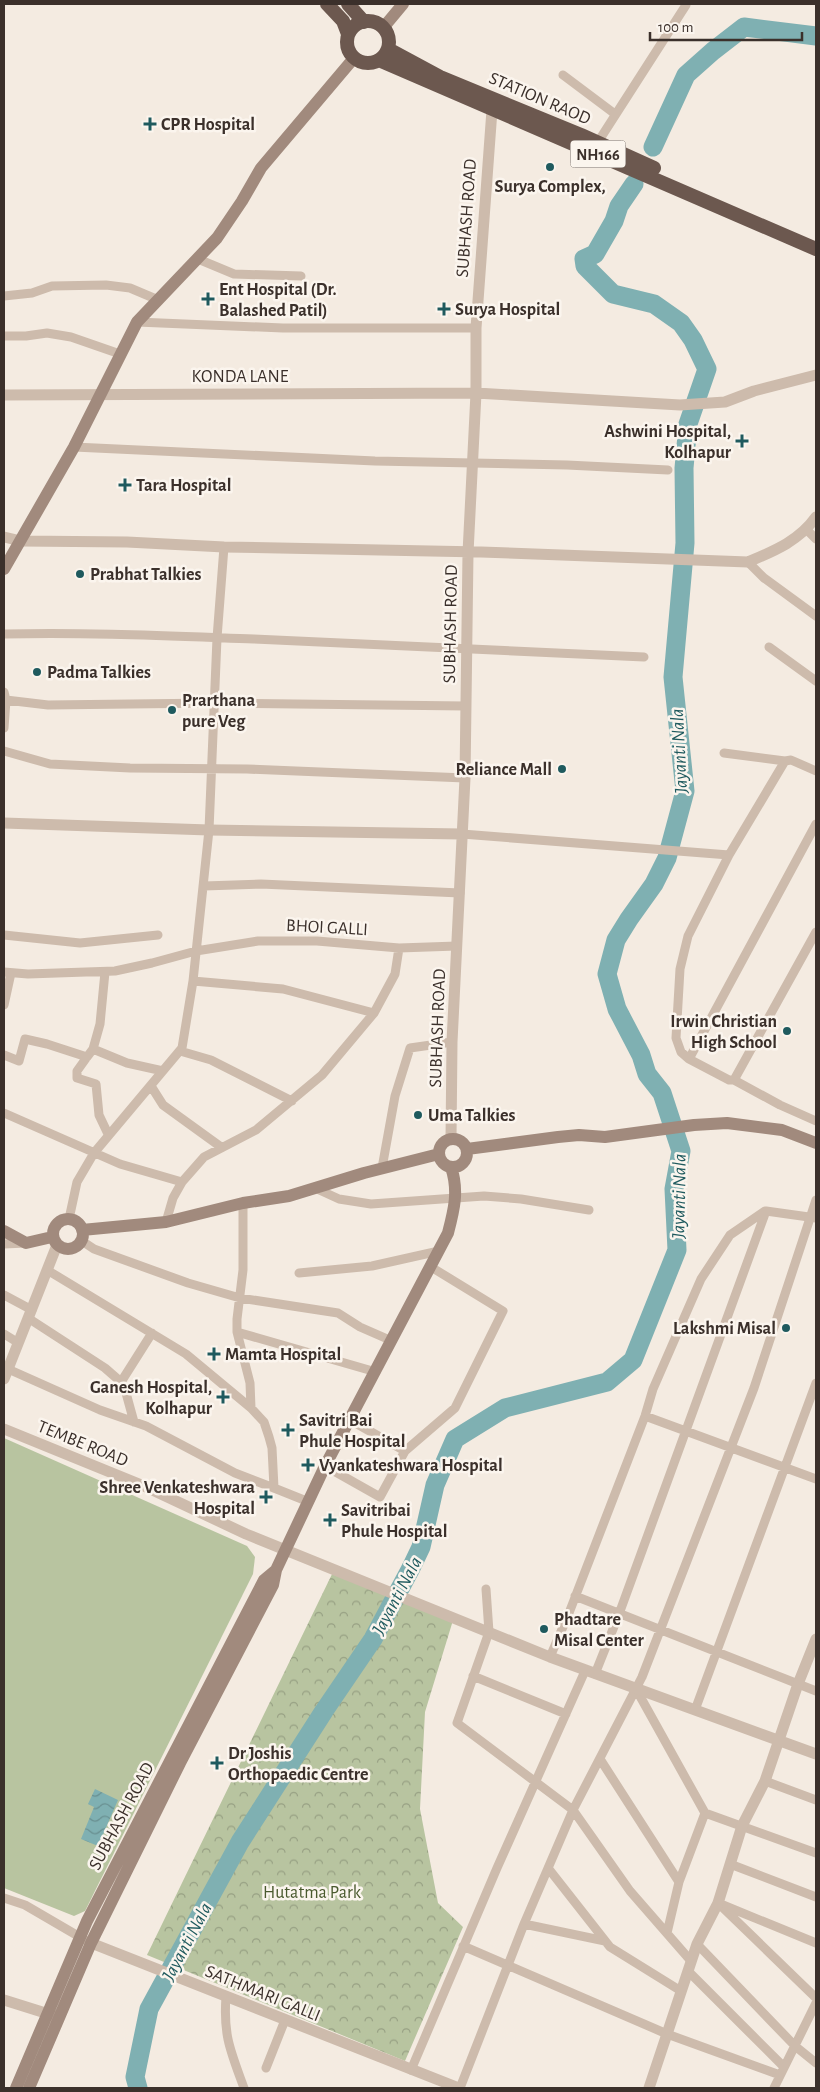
<svg xmlns="http://www.w3.org/2000/svg" width="820" height="2092" viewBox="0 0 820 2092" font-family="'Alegreya Sans',sans-serif">
<style>
.park{fill:url(#park-crowns)}
.garden{fill:#b8c4a0}
.water{fill:url(#water-waves)}
.lines{fill:none;stroke-linecap:round;stroke-linejoin:round}
.river{stroke:#7fb0b2;stroke-width:19}
.minor{stroke:#cdbbac;stroke-width:9}
.tertiary{stroke:#cdbbac;stroke-width:11}
.secondary{stroke:#a18a7d;stroke-width:12}
.trunk{stroke:#6c584f;stroke-width:14}
.poi-dot{fill:#1f5a5e;stroke:#fbf5ee;stroke-width:2}
.labels{text-anchor:middle;stroke-width:5;stroke-linejoin:round;paint-order:stroke}
.shield{fill:#fbf5ee;stroke:#756b66;stroke-width:1}
.shield-label{font-size:16px;font-weight:bold;fill:#3b302b}
.street-label{font-size:18px;fill:#3b302b;stroke:#fbf5ee}
.poi-label{font-size:18px;font-weight:bold;fill:#3b302b;stroke:#fbf5ee;text-anchor:start}
.park-label{font-size:18px;fill:#4a5a2e;stroke:#fbf5ee}
.water-label{font-size:19px;font-style:italic;fill:#1f5a5e;stroke:#fbf5ee}
</style>
<defs>
<pattern id="park-crowns" width="20" height="18" patternUnits="userSpaceOnUse" patternTransform="scale(1.25)"><rect width="20" height="18" fill="#b8c4a0"/><path d="M2 6a3 3 0 1 1 6 0M12 15a3 3 0 1 1 6 0" fill="none" stroke="#97a083"/></pattern>
<pattern id="water-waves" width="16" height="10" patternUnits="userSpaceOnUse" patternTransform="scale(1.25)"><rect width="16" height="10" fill="#7fb0b2"/><path d="M0 5q4-4 8 0t8 0" fill="none" stroke="#699091"/></pattern>
</defs>
<rect width="100%" height="100%" fill="#f4ebe1"/>
<path class="park" d="M 334,1570 L 454,1617 L 425,1712 L 420,1809 L 438,1903 L 463,1927 L 405,2061 L 147,1955 Z"/>
<path class="garden" d="M 4,1438 L 247,1546 L 255,1557 L 253,1574 L 85,1911 L 74,1916 L 4,1888 Z"/>
<path class="water" d="M 95,1789 L 118,1800 L 98,1846 L 81,1839 L 94,1807 L 88,1804 Z"/>
<g class="lines">
<path class="river" d="M 653,147 L 686,75 L 713,51 L 744,27 L 816,36
M 138,2088 L 135,2077 L 149,2009 L 240,1842 L 324,1711 L 373,1639 L 411,1568 L 421,1547 L 435,1485 L 455,1439 L 505,1408 L 607,1382 L 633,1360 L 677,1250 L 674,1189 L 681,1151 L 662,1093 L 647,1074 L 641,1055 L 617,1009 L 607,974 L 616,940 L 629,919 L 654,884 L 667,858 L 685,791 L 673,677 L 685,543 L 684,468 L 688,424 L 707,369 L 693,340 L 681,323 L 654,304 L 613,294 L 585,266 L 584,259 L 595,254 L 614,221 L 619,206 L 634,184"/>
<path class="minor" d="M 563,75 L 615,114
M 598,142 L 686,5
M 198,259 L 234,274 L 301,276
M 4,296 L 32,293 L 52,286 L 106,285 L 130,288 L 156,299
M 137,322 L 283,328 L 476,328
M 4,336 L 26,336 L 47,333 L 71,337 L 120,354
M 74,447 L 375,461 L 567,465 L 668,470
M 807,530 L 816,539
M 748,562 L 764,578 L 816,616
M 4,634 C 87,632 171,636 254,639 C 384,644 514,650 644,657
M 769,647 L 816,681
M 4,692 L 6,700 L 48,705 L 214,703 L 466,706
M 4,728 L 6,700
M 4,751 L 50,764 L 130,768 L 247,769 L 465,778
M 724,753 L 785,761
M 462,834 L 729,855 L 785,761 L 791,760 L 816,771
M 729,855 L 688,936 L 680,969 L 676,1038 L 681,1052 L 689,1059 L 729,1080 L 734,1080 L 816,932
M 204,886 L 261,884 L 460,893
M 4,935 L 80,943 L 158,935
M 4,972 L 28,974 L 115,971 L 152,963 L 196,951 L 258,941 L 317,941 L 399,948 L 457,946
M 193,981 L 283,989 L 374,1013
M 4,1005 L 11,973
M 93,1049 L 100,1024 L 105,972
M 180,1051 L 211,1060 L 292,1101
M 4,1055 L 19,1061 L 25,1039 L 47,1044 L 87,1057 L 93,1049 L 127,1063 L 163,1071
M 87,1057 L 77,1071 L 77,1078 L 96,1084 L 99,1115 L 108,1134
M 689,1059 L 816,824
M 734,1080 L 780,1105 L 816,1121
M 151,1086 L 163,1105 L 221,1147
M 4,1113 L 120,1164 L 182,1182
M 382,1168 L 395,1096 L 410,1048 L 452,1042
M 315,1188 L 339,1199 L 371,1204 L 484,1196 L 521,1199 L 589,1210
M 243,1203 L 243,1270 L 237,1319 L 237,1332 L 250,1383 L 251,1408
M 69,1219 L 77,1182 L 94,1153 L 182,1048 L 193,981 L 209,830 L 217,638 L 224,547
M 166,1222 L 173,1198 L 182,1182 L 204,1157 L 256,1130 L 322,1075 L 374,1013 L 395,974 L 399,948
M 82,1241 L 94,1249 L 188,1283 L 240,1298 L 338,1313 L 360,1327 L 392,1341
M 4,1244 L 26,1243
M 47,1270 L 186,1354 L 251,1408 L 264,1422 L 269,1437 L 272,1448 L 274,1488 L 309,1502
M 299,1273 L 372,1266 L 439,1251
M 4,1295 L 32,1310
M 28,1318 L 105,1368 L 121,1382 L 126,1393 L 134,1422
M 237,1332 L 376,1372
M 4,1334 L 17,1342
M 8,1369 L 100,1410 L 146,1426 L 235,1473 L 274,1488
M 121,1382 L 152,1333
M 645,1416 L 816,1479
M 350,1420 L 405,1451 L 455,1408 L 503,1311 L 431,1267
M 325,1466 L 380,1497 L 405,1451
M 486,1589 L 489,1632 L 457,1723 L 573,1810 L 630,1891 L 691,1961
M 575,1596 L 816,1691
M 550,1657 L 569,1613 L 645,1416 L 653,1389 L 701,1279 L 730,1235 L 765,1211
M 595,1674 L 619,1614 L 766,1211 L 816,1218
M 473,1676 L 566,1714
M 636,1689 L 705,1813 L 816,1853
M 695,1710 L 816,1383
M 600,1759 L 679,1882
M 765,1781 L 816,1800
M 730,1864 L 816,1897
M 548,1868 L 610,1947 L 681,1991
M 4,1898 L 25,1905 L 85,1940
M 718,1903 L 816,1998
M 723,1905 L 816,1943
M 524,1924 L 605,1941
M 667,1933 L 679,1882 L 705,1813
M 697,1944 L 795,2046 L 816,2063
M 463,1946 L 667,2034 L 780,2075
M 688,1971 L 784,2067
M 226,1997 C 223,2036 231,2052 244,2088
M 266,2068 L 285,2020
M 411,2070 L 497,1868 L 585,1671
M 460,2088 L 524,1924 L 573,1810 L 642,1677 L 754,1388 L 816,1200
M 774,2088 L 816,2003"/>
<path class="tertiary" d="M 4,395 L 476,393 L 680,405 L 725,402 L 754,391 L 816,375
M 4,537 L 21,541 L 127,542 L 224,547 L 481,552 L 748,562 C 774,551 799,541 816,517
M 4,823 L 209,830 L 462,834
M 451,1139 L 452,1042 L 465,778 L 468,553 L 476,393 L 476,328 L 492,110
M 4,1379 L 57,1245
M 4,1429 L 144,1486 L 246,1534 L 550,1657 L 816,1754
M 91,1943 L 459,2088
M 4,2000 L 55,2016
M 649,2088 L 697,1944 L 718,1903 L 742,1826 L 765,1781 L 798,1684 L 816,1639"/>
<path class="secondary" d="M 383,28 L 403,4
M 4,569 L 74,447 L 137,322 L 217,238 L 242,201 L 261,168 L 354,58
M439 1153a14 14 0 1 1 28 0a14 14 0 1 1-28 0Z
M 467,1149 L 558,1137 L 579,1135 L 605,1137 L 694,1125 L 727,1123 L 782,1130 L 816,1143
M53 1234a15 15 0 1 1 30 0a15 15 0 1 1-30 0Z
M 82,1230 L 166,1222 L 243,1203 L 289,1196 L 364,1173 L 439,1154
M 4,1231 L 26,1243 L 52,1237
M 16,2088 L 87,1921 L 264,1580 L 276,1570
M 29,2088 L 91,1943 L 180,1763 L 273,1585 L 276,1570 L 325,1466 L 448,1233 C 454,1210 459,1191 451,1167"/>
<path class="trunk" d="M 327,4 L 343,21 L 348,34
M 348,4 L 364,22
M347 42a21 21 0 1 1 42 0a21 21 0 1 1-42 0Z
M 388,49 L 440,77 L 581,135 L 654,168
M 379,60 L 816,249"/>
</g>
<g class="poi-dot">
<path d="M147.5 116.5h5v5h5v5h-5v5h-5v-5h-5v-5h5z"/>
<circle cx="550" cy="167" r="5"/>
<path d="M205.5 291.5h5v5h5v5h-5v5h-5v-5h-5v-5h5z"/>
<path d="M441.5 301.5h5v5h5v5h-5v5h-5v-5h-5v-5h5z"/>
<path d="M739.5 433.5h5v5h5v5h-5v5h-5v-5h-5v-5h5z"/>
<path d="M122.5 477.5h5v5h5v5h-5v5h-5v-5h-5v-5h5z"/>
<circle cx="80" cy="574" r="5"/>
<circle cx="37" cy="672" r="5"/>
<circle cx="172" cy="710" r="5"/>
<circle cx="562" cy="769" r="5"/>
<circle cx="787" cy="1031" r="5"/>
<circle cx="418" cy="1115" r="5"/>
<circle cx="786" cy="1328" r="5"/>
<path d="M211.5 1346.5h5v5h5v5h-5v5h-5v-5h-5v-5h5z"/>
<path d="M220.5 1389.5h5v5h5v5h-5v5h-5v-5h-5v-5h5z"/>
<path d="M285.5 1422.5h5v5h5v5h-5v5h-5v-5h-5v-5h5z"/>
<path d="M305.5 1457.5h5v5h5v5h-5v5h-5v-5h-5v-5h5z"/>
<path d="M263.5 1489.5h5v5h5v5h-5v5h-5v-5h-5v-5h5z"/>
<path d="M327.5 1512.5h5v5h5v5h-5v5h-5v-5h-5v-5h5z"/>
<circle cx="544" cy="1629" r="5"/>
<path d="M214.5 1755.5h5v5h5v5h-5v5h-5v-5h-5v-5h5z"/>
</g>
<g class="labels">
<rect class="shield" x="570.5" y="140.5" width="55" height="27" rx="4"/>
<g class="shield-label">
<text x="598" y="160">NH166</text>
</g>
<g class="street-label">
<text transform="translate(540 98) rotate(23)" y="6">STATION RAOD</text>
<text transform="translate(466 218) rotate(-86)" y="6">SUBHASH ROAD</text>
<text x="240" y="382">KONDA LANE</text>
<text transform="translate(450 624) rotate(-89)" y="6">SUBHASH ROAD</text>
<text transform="translate(327 927) rotate(3)" y="6">BHOI GALLI</text>
<text transform="translate(437 1028) rotate(-88)" y="6">SUBHASH ROAD</text>
<text transform="translate(83 1443) rotate(22)" y="6">TEMBE ROAD</text>
<text transform="translate(121 1816) rotate(-62)" y="6">SUBHASH ROAD</text>
<text transform="translate(263 1993) rotate(22)" y="6">SATHMARI GALLI</text>
</g>
<g class="poi-label">
<text x="161" y="130">CPR Hospital</text>
<text x="550" y="192" text-anchor="middle">Surya Complex,</text>
<text x="219" y="295">Ent Hospital (Dr.<tspan x="219" dy="21">Balashed Patil)</tspan></text>
<text x="455" y="315">Surya Hospital</text>
<text x="731" y="437" text-anchor="end">Ashwini Hospital,<tspan x="731" dy="21">Kolhapur</tspan></text>
<text x="136" y="491">Tara Hospital</text>
<text x="90" y="580">Prabhat Talkies</text>
<text x="47" y="678">Padma Talkies</text>
<text x="182" y="706">Prarthana<tspan x="182" dy="21">pure Veg</tspan></text>
<text x="552" y="775" text-anchor="end">Reliance Mall</text>
<text x="777" y="1027" text-anchor="end">Irwin Christian<tspan x="777" dy="21">High School</tspan></text>
<text x="428" y="1121">Uma Talkies</text>
<text x="776" y="1334" text-anchor="end">Lakshmi Misal</text>
<text x="225" y="1360">Mamta Hospital</text>
<text x="212" y="1393" text-anchor="end">Ganesh Hospital,<tspan x="212" dy="21">Kolhapur</tspan></text>
<text x="299" y="1426">Savitri Bai<tspan x="299" dy="21">Phule Hospital</tspan></text>
<text x="319" y="1471">Vyankateshwara Hospital</text>
<text x="255" y="1493" text-anchor="end">Shree Venkateshwara<tspan x="255" dy="21">Hospital</tspan></text>
<text x="341" y="1516">Savitribai<tspan x="341" dy="21">Phule Hospital</tspan></text>
<text x="554" y="1625">Phadtare<tspan x="554" dy="21">Misal Center</tspan></text>
<text x="228" y="1759">Dr Joshis<tspan x="228" dy="21">Orthopaedic Centre</tspan></text>
</g>
<g class="park-label">
<text x="312" y="1898">Hutatma Park</text>
</g>
<g class="water-label">
<text transform="translate(678 751) rotate(-93)" y="7">Jayanti Nala</text>
<text transform="translate(678 1196) rotate(-89)" y="7">Jayanti Nala</text>
<text transform="translate(396 1595) rotate(-62)" y="7">Jayanti Nala</text>
<text transform="translate(186 1941) rotate(-62)" y="7">Jayanti Nala</text>
</g>
</g>
<rect width="820" height="2092" fill="none" stroke="#3b302b" stroke-width="10"/>
<path d="M650 32v8h152v-8" fill="none" stroke="#3b302b" stroke-width="2.5"/>
<text x="658" y="32" font-size="15" fill="#3b302b" stroke="#fbf5ee" stroke-width="4" paint-order="stroke">100 m</text>
</svg>
